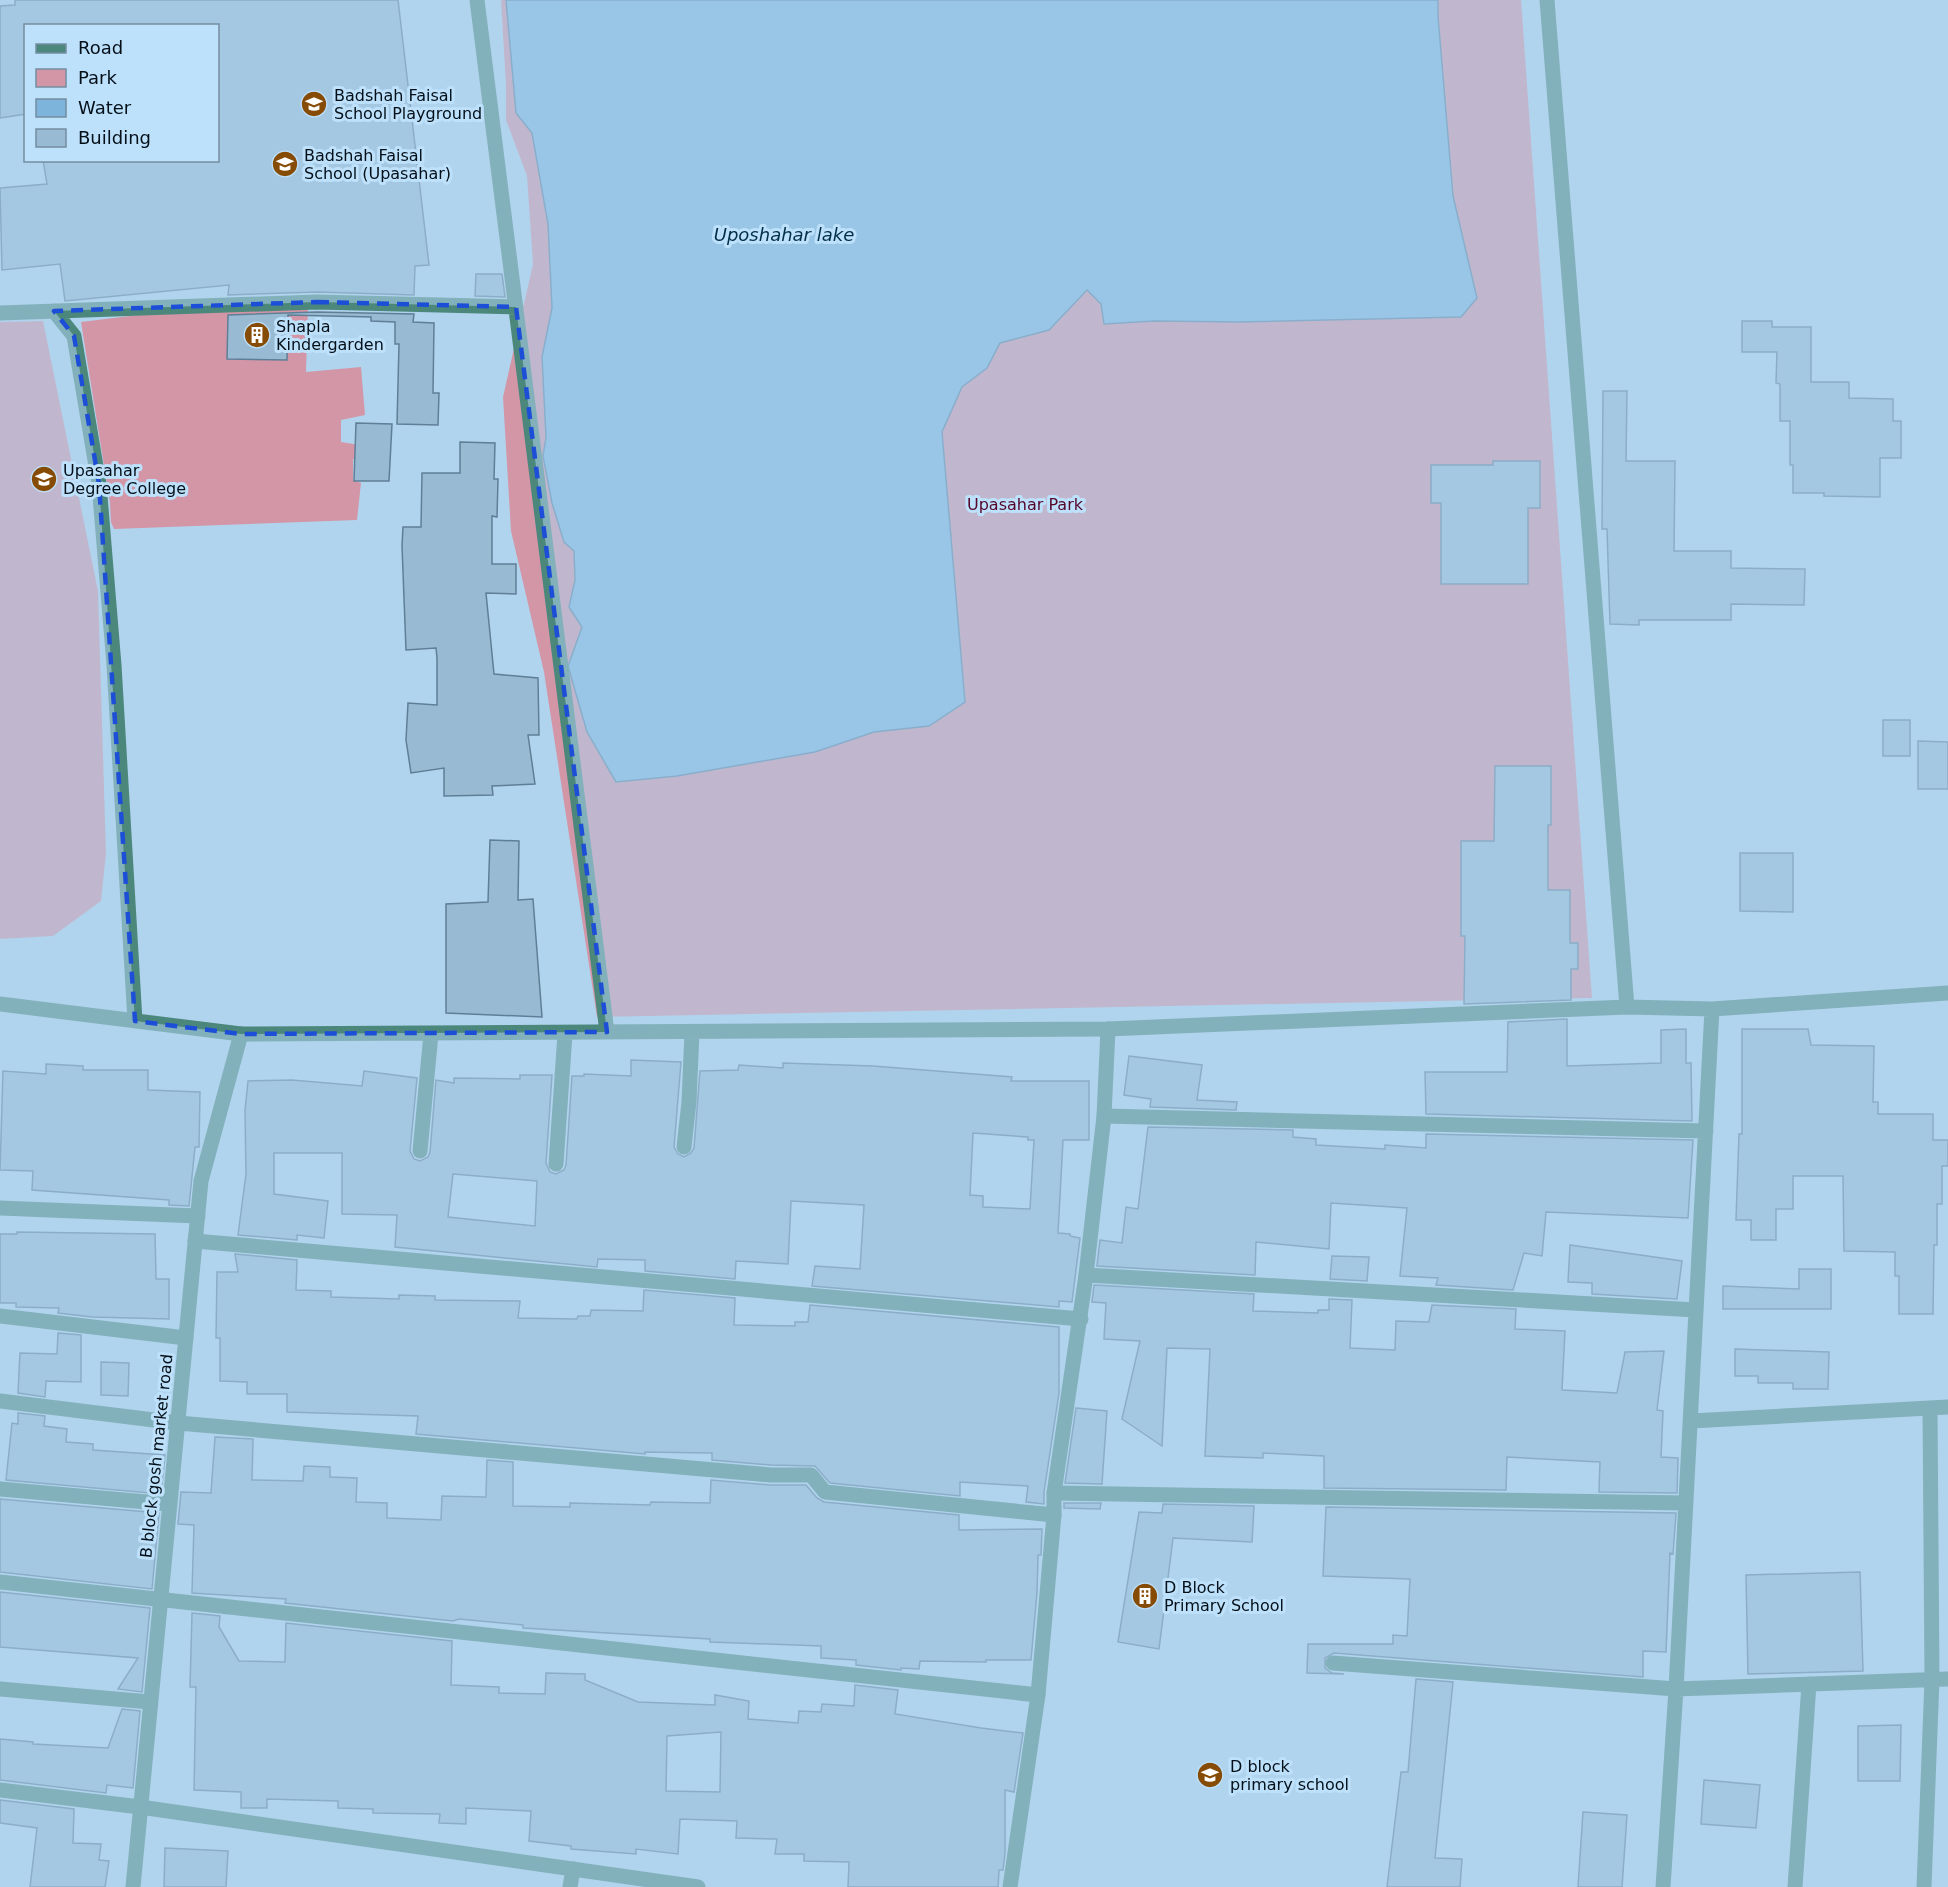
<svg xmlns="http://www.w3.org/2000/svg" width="1948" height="1887" viewBox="0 0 1948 1887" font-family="'DejaVu Sans',sans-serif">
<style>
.green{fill:#d396a7}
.water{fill:#7db4dc;stroke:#5982a1;stroke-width:1.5}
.building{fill:#98bad3;stroke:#5f7f96;stroke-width:1.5;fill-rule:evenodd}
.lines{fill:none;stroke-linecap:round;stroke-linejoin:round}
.service{stroke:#4c877c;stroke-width:15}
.minor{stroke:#4c877c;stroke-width:15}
.marked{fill:none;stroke:#1d4ed8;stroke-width:4.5;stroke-dasharray:12 8;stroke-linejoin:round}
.labels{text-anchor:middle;stroke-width:6;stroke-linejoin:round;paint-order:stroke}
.poi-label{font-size:16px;fill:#040f18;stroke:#bee1fb;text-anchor:start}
.park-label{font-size:16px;fill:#540528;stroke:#bee1fb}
.street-label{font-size:16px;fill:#040f18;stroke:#bee1fb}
.water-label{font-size:18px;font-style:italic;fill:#012e49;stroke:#bee1fb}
</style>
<rect width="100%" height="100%" fill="#b1d4ee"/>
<path class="green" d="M 501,0 L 1521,0 L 1592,998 L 597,1017 L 544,672 L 511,531 L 503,397 L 533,264 L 527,176 L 506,120 L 506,86 Z
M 308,306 L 306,372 L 361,367 L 365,415 L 341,420 L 341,442 L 360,445 L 362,459 L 353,459 L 353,480 L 361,483 L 357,520 L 114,529 L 111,522 L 110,503 L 81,322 L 195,308 Z
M 43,321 L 98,591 L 106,853 L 101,901 L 53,936 L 0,939 L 0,322 Z"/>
<path class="water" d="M 506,0 L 1438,0 L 1438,16 L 1453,196 L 1477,298 L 1461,317 L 1239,322 L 1154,321 L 1104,324 L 1101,304 L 1087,290 L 1049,330 L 1000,343 L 987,368 L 962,387 L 942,432 L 965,702 L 929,726 L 874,732 L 815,752 L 677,776 L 616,782 L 587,732 L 568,666 L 582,627 L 569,607 L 575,580 L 574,551 L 564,542 L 552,503 L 543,456 L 546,437 L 542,357 L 552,308 L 548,224 L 532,133 L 516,113 Z"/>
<path class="building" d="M 15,0 L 398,0 L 429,265 L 415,266 L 414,295 L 317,292 L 228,295 L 229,285 L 65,301 L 60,264 L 2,270 L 0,188 L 47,184 L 43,160 L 218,160 L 218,26 L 26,26 L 26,114 L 0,118 L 0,6 L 15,5 Z
M 476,274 L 502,274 L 505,297 L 475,296 Z
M 317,312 L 414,314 L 413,322 L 434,323 L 433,393 L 439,393 L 438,425 L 397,424 L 399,344 L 395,344 L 395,322 L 371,321 L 371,317 L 288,315 L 287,360 L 227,359 L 228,315 Z
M 1742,321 L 1772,321 L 1772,327 L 1811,327 L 1811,382 L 1849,382 L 1849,398 L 1893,399 L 1893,421 L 1901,421 L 1901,458 L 1880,458 L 1880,497 L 1824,496 L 1824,493 L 1793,493 L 1793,465 L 1790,465 L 1790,421 L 1780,421 L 1780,384 L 1776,383 L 1777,352 L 1742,352 Z
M 1603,391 L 1627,391 L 1626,461 L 1675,461 L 1674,551 L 1731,551 L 1731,568 L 1805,569 L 1804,605 L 1731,604 L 1731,620 L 1639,620 L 1639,625 L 1610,624 L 1607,529 L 1602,529 Z
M 356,423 L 392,424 L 389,481 L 354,481 Z
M 460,442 L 495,443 L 494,479 L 498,479 L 497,517 L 492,516 L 492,564 L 516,564 L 516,594 L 486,593 L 494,674 L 538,678 L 539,735 L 528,735 L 535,784 L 492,786 L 493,795 L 444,796 L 444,768 L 411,773 L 406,740 L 408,703 L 437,705 L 437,658 L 436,648 L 406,650 L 402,546 L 403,527 L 421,527 L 422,473 L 460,473 Z
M 1493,461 L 1540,461 L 1540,508 L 1528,508 L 1528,584 L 1441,584 L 1441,503 L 1431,503 L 1431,465 L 1493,465 Z
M 1883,720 L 1910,720 L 1910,756 L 1883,756 Z
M 1918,741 L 1948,742 L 1948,789 L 1918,789 Z
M 1495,766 L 1551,766 L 1551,825 L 1548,825 L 1548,890 L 1570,890 L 1570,943 L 1578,943 L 1578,969 L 1571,969 L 1571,1000 L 1464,1004 L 1465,936 L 1461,936 L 1461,841 L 1494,841 Z
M 490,840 L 519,841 L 518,900 L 533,899 L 542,1017 L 446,1013 L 446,904 L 488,902 Z
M 1740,853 L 1793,853 L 1793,912 L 1740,911 Z
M 1567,1019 L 1567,1066 L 1661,1063 L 1661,1030 L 1686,1029 L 1686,1063 L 1691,1063 L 1692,1121 L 1426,1114 L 1425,1072 L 1507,1072 L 1508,1022 Z
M 1742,1029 L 1808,1029 L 1811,1045 L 1874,1046 L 1873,1102 L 1878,1102 L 1878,1114 L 1933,1114 L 1933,1140 L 1948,1140 L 1948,1166 L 1942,1166 L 1942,1204 L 1937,1204 L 1937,1245 L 1934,1245 L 1933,1314 L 1899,1314 L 1899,1276 L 1895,1276 L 1895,1252 L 1844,1251 L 1843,1176 L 1793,1176 L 1793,1209 L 1776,1209 L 1776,1240 L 1751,1240 L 1751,1220 L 1736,1220 L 1739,1134 L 1742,1134 Z
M 1129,1056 L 1202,1065 L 1197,1100 L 1237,1102 L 1236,1110 L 1150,1107 L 1151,1099 L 1124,1095 Z
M 631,1060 L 681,1062 L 674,1147 L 678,1154 L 684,1157 L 691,1153 L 694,1148 L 700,1071 L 738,1070 L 739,1065 L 783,1068 L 783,1063 L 873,1066 L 1012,1077 L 1011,1081 L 1089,1081 L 1089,1140 L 1063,1140 L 1058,1233 L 1070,1234 L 1070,1236 L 1080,1238 L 1072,1302 L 1059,1301 L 1059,1307 L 812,1286 L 815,1266 L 860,1269 L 864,1205 L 791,1201 L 788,1264 L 736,1261 L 735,1279 L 645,1271 L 645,1260 L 598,1259 L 597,1267 L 395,1247 L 397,1215 L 342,1214 L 342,1153 L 274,1153 L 274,1194 L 328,1201 L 324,1238 L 297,1235 L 297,1240 L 238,1235 L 246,1174 L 245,1111 L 248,1081 L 292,1080 L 362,1086 L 364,1071 L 417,1078 L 410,1151 L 414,1159 L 420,1161 L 428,1157 L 430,1152 L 436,1080 L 454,1083 L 454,1078 L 520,1079 L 520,1075 L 552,1075 L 546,1163 L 550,1172 L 556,1174 L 564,1170 L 566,1165 L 572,1076 L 584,1076 L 584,1074 L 631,1076 ZM 973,1133 L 1028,1137 L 1028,1140 L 1034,1140 L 1030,1209 L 983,1207 L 983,1196 L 970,1195 ZM 453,1174 L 537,1181 L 535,1226 L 448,1217 Z
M 46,1064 L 83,1066 L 83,1070 L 148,1070 L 148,1090 L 200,1092 L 199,1147 L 195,1147 L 189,1206 L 169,1205 L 169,1200 L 32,1190 L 33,1171 L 0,1170 L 3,1071 L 46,1074 Z
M 1148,1127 L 1293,1130 L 1293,1137 L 1316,1139 L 1316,1145 L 1385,1149 L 1385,1145 L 1426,1148 L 1426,1134 L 1693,1140 L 1688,1218 L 1546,1212 L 1542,1256 L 1524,1253 L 1513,1290 L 1436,1285 L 1438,1278 L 1400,1276 L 1407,1208 L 1331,1203 L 1329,1249 L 1256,1242 L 1255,1275 L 1097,1266 L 1100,1240 L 1122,1243 L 1126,1207 L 1138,1209 Z
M 17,1232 L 155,1234 L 156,1279 L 169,1279 L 169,1319 L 92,1317 L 58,1313 L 59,1308 L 16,1307 L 16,1303 L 0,1303 L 0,1234 L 17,1234 Z
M 1570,1245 L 1682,1261 L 1677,1299 L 1592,1294 L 1592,1283 L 1568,1282 Z
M 235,1254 L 297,1260 L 296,1290 L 331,1291 L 331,1297 L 399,1299 L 399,1295 L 435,1296 L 435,1300 L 520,1301 L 518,1318 L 577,1319 L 578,1316 L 590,1316 L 591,1310 L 643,1311 L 644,1290 L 735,1298 L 734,1325 L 795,1326 L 795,1322 L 808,1322 L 810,1305 L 1059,1327 L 1059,1393 L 1044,1492 L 1044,1504 L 1026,1502 L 1028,1486 L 960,1482 L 960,1496 L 830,1483 L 815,1466 L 771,1465 L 712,1460 L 712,1453 L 645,1452 L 645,1454 L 416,1434 L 418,1416 L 287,1412 L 287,1394 L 247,1394 L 247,1382 L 220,1381 L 220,1338 L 216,1338 L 217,1272 L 238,1272 Z
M 1332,1256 L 1369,1257 L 1367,1281 L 1330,1279 Z
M 1799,1269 L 1831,1269 L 1831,1309 L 1723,1309 L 1723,1286 L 1799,1289 Z
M 1094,1285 L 1254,1294 L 1253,1311 L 1318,1313 L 1318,1310 L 1329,1310 L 1329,1299 L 1352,1300 L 1350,1348 L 1395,1350 L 1396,1321 L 1429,1322 L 1432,1305 L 1516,1309 L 1515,1329 L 1565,1331 L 1562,1390 L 1617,1393 L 1625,1352 L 1664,1351 L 1657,1410 L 1663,1411 L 1661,1457 L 1678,1458 L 1677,1493 L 1599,1492 L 1600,1462 L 1507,1457 L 1506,1490 L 1324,1488 L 1324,1456 L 1263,1453 L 1263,1458 L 1205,1456 L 1210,1349 L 1167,1348 L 1162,1446 L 1122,1419 L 1140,1341 L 1104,1339 L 1106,1303 L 1092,1302 Z
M 58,1333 L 81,1335 L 81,1382 L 46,1381 L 45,1397 L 18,1393 L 20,1353 L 57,1354 Z
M 1735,1349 L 1829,1352 L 1828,1389 L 1793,1389 L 1793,1383 L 1758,1383 L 1758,1376 L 1735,1376 Z
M 101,1362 L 129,1363 L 128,1396 L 101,1395 Z
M 1076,1408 L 1107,1411 L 1102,1484 L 1065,1483 Z
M 18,1413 L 45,1416 L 44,1426 L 67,1429 L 66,1442 L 93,1444 L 93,1450 L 165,1455 L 161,1494 L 6,1480 L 12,1423 L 18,1424 Z
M 215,1437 L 253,1439 L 252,1480 L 303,1481 L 304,1466 L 330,1467 L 330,1477 L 357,1478 L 356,1502 L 387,1503 L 387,1518 L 441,1520 L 442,1496 L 486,1497 L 487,1460 L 513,1462 L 513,1506 L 570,1507 L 570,1503 L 650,1505 L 651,1502 L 710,1503 L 711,1480 L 770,1485 L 806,1485 L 817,1498 L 824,1502 L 959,1515 L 959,1530 L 1042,1529 L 1041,1555 L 1038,1555 L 1037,1592 L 1031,1660 L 986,1660 L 986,1662 L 920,1661 L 919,1669 L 901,1668 L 901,1670 L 856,1665 L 856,1660 L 821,1658 L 821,1646 L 710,1642 L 710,1639 L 523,1628 L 523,1625 L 459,1619 L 453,1621 L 285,1603 L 286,1599 L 192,1593 L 194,1525 L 178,1524 L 181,1492 L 211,1493 Z
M 0,1499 L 159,1513 L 152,1589 L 0,1572 Z
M 1064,1503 L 1101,1503 L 1100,1509 L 1064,1508 Z
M 1163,1504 L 1254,1506 L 1252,1542 L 1173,1538 L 1159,1649 L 1118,1642 L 1139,1512 L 1162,1513 Z
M 1326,1507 L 1676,1513 L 1673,1554 L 1670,1553 L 1666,1652 L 1643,1651 L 1643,1677 L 1334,1653 L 1325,1658 L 1325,1668 L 1332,1673 L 1344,1674 L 1307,1673 L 1308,1644 L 1393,1644 L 1393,1635 L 1407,1636 L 1410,1579 L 1323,1576 Z
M 1860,1572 L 1863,1671 L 1748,1674 L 1746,1575 Z
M 0,1592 L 150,1608 L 142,1692 L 118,1689 L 138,1658 L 0,1647 Z
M 192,1613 L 220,1616 L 219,1627 L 239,1661 L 285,1662 L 286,1623 L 452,1641 L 451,1685 L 499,1687 L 499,1693 L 545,1694 L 546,1673 L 585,1674 L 585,1680 L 638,1702 L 715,1705 L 715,1695 L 749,1701 L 748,1719 L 798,1723 L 799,1711 L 821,1712 L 822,1704 L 854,1706 L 855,1685 L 898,1690 L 895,1714 L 981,1728 L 1023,1733 L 1014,1792 L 1005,1790 L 1005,1853 L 1003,1870 L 999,1870 L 998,1887 L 848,1887 L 849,1862 L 804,1861 L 804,1854 L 775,1854 L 777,1839 L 736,1838 L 737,1821 L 680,1819 L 678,1854 L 636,1849 L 636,1854 L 571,1849 L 571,1846 L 529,1841 L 531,1811 L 466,1808 L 466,1824 L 439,1823 L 440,1814 L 373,1813 L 373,1809 L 338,1808 L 338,1801 L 267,1799 L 267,1808 L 241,1808 L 241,1792 L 194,1790 L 196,1687 L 190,1687 ZM 721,1732 L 720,1792 L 666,1791 L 667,1736 Z
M 1416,1679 L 1453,1682 L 1435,1858 L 1462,1859 L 1460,1887 L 1387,1887 L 1401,1772 L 1408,1772 Z
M 122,1709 L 140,1711 L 133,1788 L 107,1785 L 106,1793 L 0,1780 L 0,1739 L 33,1742 L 33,1744 L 108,1748 Z
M 1901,1725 L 1900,1781 L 1858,1781 L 1858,1726 Z
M 1704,1780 L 1760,1785 L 1756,1828 L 1701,1824 Z
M 0,1800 L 74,1809 L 73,1843 L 101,1844 L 99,1860 L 109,1861 L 105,1887 L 30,1887 L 37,1828 L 0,1823 Z
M 1583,1812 L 1627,1815 L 1622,1887 L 1578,1887 Z
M 165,1848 L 228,1851 L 226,1887 L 164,1887 Z"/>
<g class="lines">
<path class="service" d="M 133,1887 L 201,1181 L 241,1034
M 570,1887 L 573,1869
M 1010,1887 L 1038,1695 L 1054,1515 L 1054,1493 L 1086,1275 L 1104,1116 L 1108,1029"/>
<path class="minor" d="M 477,0 L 607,1032
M 1547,0 L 1627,1007
M 54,311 L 74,336 L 99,484 L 114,665 L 135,1021
M 0,313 L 317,302 L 516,307
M 0,1004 L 241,1034 L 1108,1029 L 1627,1007 L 1712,1009 L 1948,993
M 1104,1116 L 1706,1131
M 684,1147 L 689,1102 L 692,1032
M 420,1151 L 431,1034
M 556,1164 L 565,1034
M 0,1208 L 198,1216
M 195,1241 L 1081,1319
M 1086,1275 L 1696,1310
M 0,1316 L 186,1338
M 0,1401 L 178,1423 L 771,1475 L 811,1475 L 825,1492 L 1054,1515
M 1691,1421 L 1948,1407
M 0,1489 L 169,1504
M 1054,1493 L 1686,1503
M 0,1582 L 1038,1695
M 1333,1663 L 1676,1689 L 1948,1679
M 0,1689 L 150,1702
M 0,1790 L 140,1807 L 698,1887
M 1663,1887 L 1676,1689 L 1712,1009
M 1795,1887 L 1809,1684
M 1924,1887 L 1932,1679 L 1930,1408"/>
</g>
<path d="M0 0H1948V1887H0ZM 317,302 L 516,307 L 607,1032 L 241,1034 L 135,1021 L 99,484 L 74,336 L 54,311 Z" fill="#b1d4ee" fill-opacity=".55" fill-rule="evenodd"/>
<path class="marked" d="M 317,302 L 516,307 L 607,1032 L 241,1034 L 135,1021 L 99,484 L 74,336 L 54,311 Z"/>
<defs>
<g id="school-disc" transform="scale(1.35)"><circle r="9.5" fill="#864b04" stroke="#bee1fb"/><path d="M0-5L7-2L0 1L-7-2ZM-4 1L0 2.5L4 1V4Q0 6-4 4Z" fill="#fff"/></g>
<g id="building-disc" transform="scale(1.35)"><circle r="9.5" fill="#864b04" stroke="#bee1fb"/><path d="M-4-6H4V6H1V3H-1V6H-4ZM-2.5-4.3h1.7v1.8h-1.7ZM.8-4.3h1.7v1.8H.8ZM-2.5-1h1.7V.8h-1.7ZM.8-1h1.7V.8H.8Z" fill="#fff"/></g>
<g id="university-disc" transform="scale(1.35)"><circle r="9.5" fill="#864b04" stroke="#bee1fb"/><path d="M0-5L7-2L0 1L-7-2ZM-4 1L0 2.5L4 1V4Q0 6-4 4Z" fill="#fff"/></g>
</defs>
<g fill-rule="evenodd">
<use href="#school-disc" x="314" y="104"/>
<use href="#school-disc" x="285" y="164"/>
<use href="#building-disc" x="257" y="335"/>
<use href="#university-disc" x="44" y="479"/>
<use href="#building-disc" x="1145" y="1596"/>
<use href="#school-disc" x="1210" y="1775"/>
</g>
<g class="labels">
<g class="poi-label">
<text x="334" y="101">Badshah Faisal<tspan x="334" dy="18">School Playground</tspan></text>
<text x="304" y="161">Badshah Faisal<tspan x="304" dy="18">School (Upasahar)</tspan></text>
<text x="276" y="332">Shapla<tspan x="276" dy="18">Kindergarden</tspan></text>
<text x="63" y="476">Upasahar<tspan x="63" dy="18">Degree College</tspan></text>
<text x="1164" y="1593">D Block<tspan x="1164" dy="18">Primary School</tspan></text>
<text x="1230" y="1772">D block<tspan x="1230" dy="18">primary school</tspan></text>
</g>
<g class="park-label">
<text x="1025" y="510">Upasahar Park</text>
</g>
<g class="street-label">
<text transform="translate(156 1456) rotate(-84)" y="6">B block gosh market road</text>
</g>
<g class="water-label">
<text x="784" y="241">Uposhahar lake</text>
</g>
</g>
<rect x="24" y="24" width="195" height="138" fill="#bee1fb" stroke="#748da0" stroke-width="1.5"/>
<rect x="36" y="44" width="30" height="9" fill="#4c877c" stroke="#748da0" stroke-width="1.5"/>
<text x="78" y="54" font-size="18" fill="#040f18">Road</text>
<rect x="36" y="69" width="30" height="18" fill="#d396a7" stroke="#748da0" stroke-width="1.5"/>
<text x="78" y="84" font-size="18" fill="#040f18">Park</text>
<rect x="36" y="99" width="30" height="18" fill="#7db4dc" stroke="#748da0" stroke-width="1.5"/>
<text x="78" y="114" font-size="18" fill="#040f18">Water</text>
<rect x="36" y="129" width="30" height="18" fill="#98bad3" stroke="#748da0" stroke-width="1.5"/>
<text x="78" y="144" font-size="18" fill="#040f18">Building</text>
</svg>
